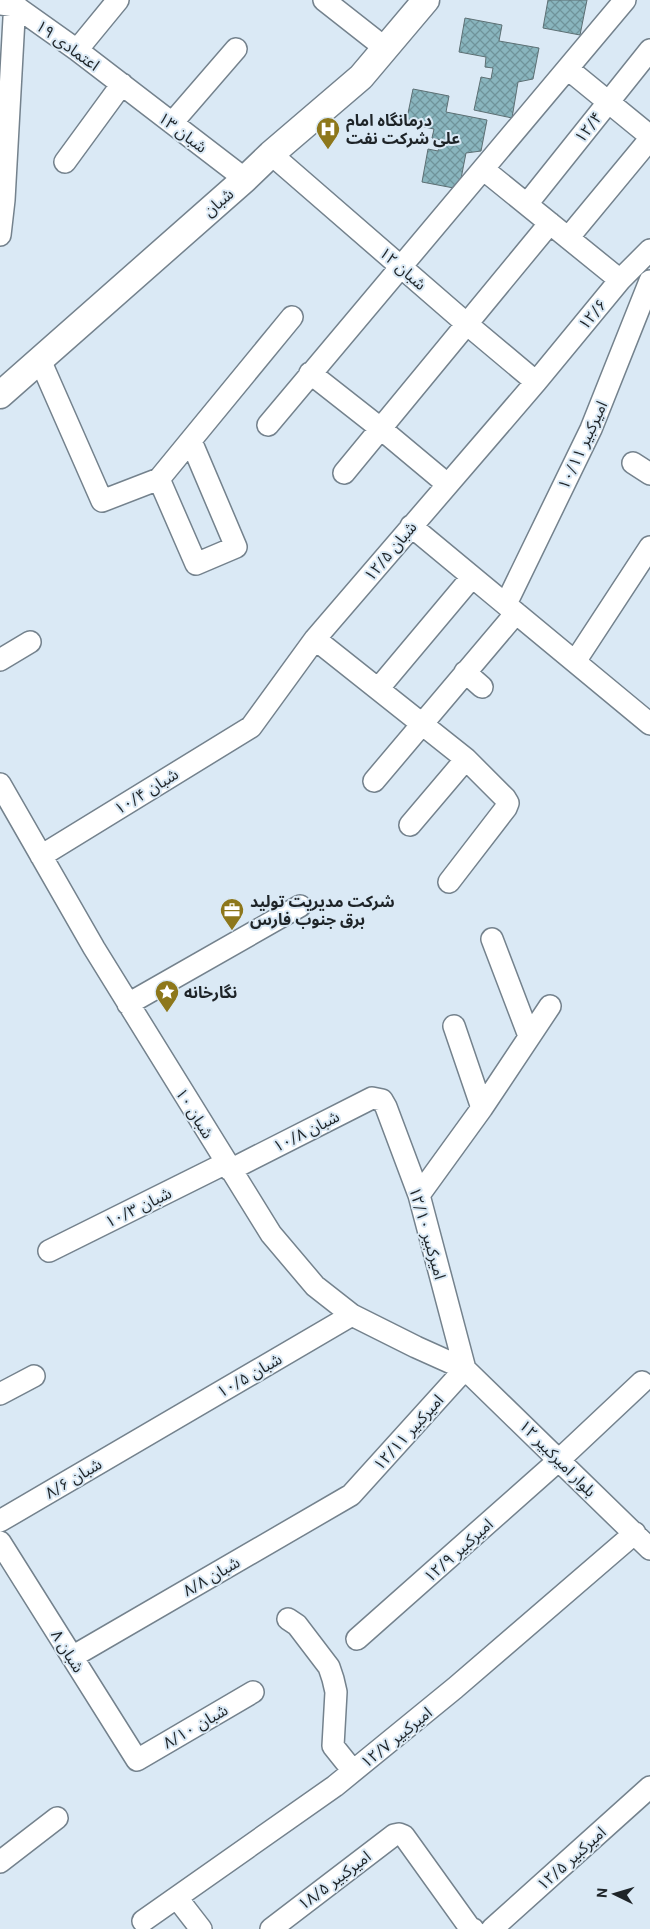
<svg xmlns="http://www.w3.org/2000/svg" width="650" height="1929" viewBox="0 0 650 1929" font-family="Roboto,'Noto Sans Arabic',sans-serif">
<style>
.building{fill:url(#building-cross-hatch);stroke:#5c6f73}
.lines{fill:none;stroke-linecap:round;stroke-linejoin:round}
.minor-casing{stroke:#74828d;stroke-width:24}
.tertiary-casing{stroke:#74828d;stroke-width:29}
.minor{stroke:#fff;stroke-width:21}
.tertiary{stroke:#fff;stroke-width:26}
.labels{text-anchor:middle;stroke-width:4;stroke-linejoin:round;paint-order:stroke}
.street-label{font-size:16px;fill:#1e2428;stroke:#dae9f5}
.poi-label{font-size:16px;font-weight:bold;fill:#1e2428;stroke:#dae9f5;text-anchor:start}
</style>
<defs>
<pattern id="building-cross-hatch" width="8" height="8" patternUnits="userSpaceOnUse" patternTransform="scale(1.25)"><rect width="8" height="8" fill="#89b5be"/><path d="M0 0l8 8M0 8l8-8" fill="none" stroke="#6f939a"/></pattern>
</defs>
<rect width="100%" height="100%" fill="#dae9f5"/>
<path class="building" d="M 548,0 L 587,0 L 580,35 L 543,28 Z
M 465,18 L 502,25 L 499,41 L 539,48 L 533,79 L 518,82 L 512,118 L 474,110 L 481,77 L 491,79 L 493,68 L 485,67 L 486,57 L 459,52 Z
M 413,89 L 449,96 L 446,112 L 487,120 L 481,151 L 466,153 L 459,189 L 422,182 L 428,149 L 438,151 L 441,140 L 432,138 L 434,129 L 406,123 Z"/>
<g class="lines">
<g class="minor-casing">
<path id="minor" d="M 324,0 L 385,48
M 0,4 L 15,6 L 77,50 L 245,179
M 77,50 L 118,0
M 568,69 L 650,136
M 172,123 L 236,49
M 271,154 L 468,325 L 536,382
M 65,162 L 122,84
M 483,169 L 620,280
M 527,204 L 650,50
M 0,235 L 4,200 L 15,0
M 568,238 L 650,139
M 40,360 L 102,501 L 159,479 L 292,317
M 310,373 L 380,428 L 447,484
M 268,425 L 625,0
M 633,463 L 650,474
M 344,473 L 550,223
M 159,479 L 196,564 L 236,547 L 191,441
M 411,526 L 650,724
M 506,604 L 591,429 L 650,281
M 315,639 L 466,759 L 505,798 L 508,803 L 506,808 L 449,882
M 580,654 L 650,547
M 0,660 L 30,642
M 465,672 L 482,687
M 378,689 L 472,577
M 374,781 L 516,613
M 0,784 L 94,948 L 271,1234 L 315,1286 L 352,1315 L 416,1347 L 465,1369 L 650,1549
M 410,825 L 466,759
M 41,856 L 251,727 L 315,639 L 536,382 L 620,280 L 650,250
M 492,939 L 529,1036
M 128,1004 L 300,906
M 454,1026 L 482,1108
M 230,1170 L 372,1098 L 382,1100 L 386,1107 L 419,1195 L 465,1369
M 419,1195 L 482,1108 L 550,1006
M 49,1251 L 226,1163
M 0,1394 L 34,1376
M 0,1521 L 352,1315
M 0,1542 L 137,1760 L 253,1692
M 288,1619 L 297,1625 L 329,1667 L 333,1679 L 336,1692 L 333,1746 L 353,1771
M 357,1639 L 559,1460 L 642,1382
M 72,1657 L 351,1495 L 465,1369
M 0,1862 L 57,1818
M 177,1898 L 201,1929
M 143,1921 L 335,1786 L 455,1688 L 635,1533
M 271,1929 L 394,1835 L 399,1834 L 404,1836 L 470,1928 L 473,1929
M 492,1929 L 650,1787"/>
</g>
<g class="tertiary-casing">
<path id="tertiary" d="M 0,395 L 245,179 L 271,154 L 361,77 L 426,0"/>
</g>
<use href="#minor" class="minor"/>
<use href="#tertiary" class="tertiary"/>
</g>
<defs>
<g id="hospital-pin" transform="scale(1.25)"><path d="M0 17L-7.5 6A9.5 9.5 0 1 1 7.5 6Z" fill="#8d771b" stroke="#dae9f5"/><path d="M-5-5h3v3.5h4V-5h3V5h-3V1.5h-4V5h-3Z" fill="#fff"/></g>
<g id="office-pin" transform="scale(1.25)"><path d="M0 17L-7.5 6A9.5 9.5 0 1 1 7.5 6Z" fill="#8d771b" stroke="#dae9f5"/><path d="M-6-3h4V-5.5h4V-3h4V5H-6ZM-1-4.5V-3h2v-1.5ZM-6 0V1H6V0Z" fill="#fff"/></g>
<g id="sight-pin" transform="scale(1.25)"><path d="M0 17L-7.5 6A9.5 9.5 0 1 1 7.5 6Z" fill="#8d771b" stroke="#dae9f5"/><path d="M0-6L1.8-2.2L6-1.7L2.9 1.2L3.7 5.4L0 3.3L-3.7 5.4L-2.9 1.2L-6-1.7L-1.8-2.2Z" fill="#fff"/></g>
</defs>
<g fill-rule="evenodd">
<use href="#hospital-pin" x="328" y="129"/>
<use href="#office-pin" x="232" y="910"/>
<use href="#sight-pin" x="167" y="992"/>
</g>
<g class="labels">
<g class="street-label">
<text transform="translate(68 45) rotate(36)" y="6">۱۹ اعتمادی</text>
<text transform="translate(588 127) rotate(-52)" y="6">۱۲/۴</text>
<text transform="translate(183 132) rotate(37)" y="6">۱۳ شبان</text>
<text transform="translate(218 202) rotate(-41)" y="6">شبان</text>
<text transform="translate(403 268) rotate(41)" y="6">۱۲ شبان</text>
<text transform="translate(592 314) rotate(-50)" y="6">۱۲/۶</text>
<text transform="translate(582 445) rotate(-65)" y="6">۱۰/۱۱ امیرکبیر</text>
<text transform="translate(390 551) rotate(-50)" y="6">۱۲/۵ شبان</text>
<text transform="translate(146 791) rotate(-32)" y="6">۱۰/۴ شبان</text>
<text transform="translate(195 1113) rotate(58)" y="6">۱۰ شبان</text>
<text transform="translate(306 1131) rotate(-27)" y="6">۱۰/۸ شبان</text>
<text transform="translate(138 1207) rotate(-26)" y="6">۱۰/۳ شبان</text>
<text transform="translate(428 1233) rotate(74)" y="6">۱۲/۱۰ امیرکبیر</text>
<text transform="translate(249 1375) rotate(-30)" y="6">۱۰/۵ شبان</text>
<text transform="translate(408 1432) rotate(-48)" y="6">۱۲/۱۱ امیرکبیر</text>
<text transform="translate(558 1458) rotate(45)" y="6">۱۲ بلوار امیرکبیر</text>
<text transform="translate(73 1478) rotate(-31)" y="6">۸/۶ شبان</text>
<text transform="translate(458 1550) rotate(-42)" y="6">۱۲/۹ امیرکبیر</text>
<text transform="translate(211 1576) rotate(-30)" y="6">۸/۸ شبان</text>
<text transform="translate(68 1651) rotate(58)" y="6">۸ شبان</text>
<text transform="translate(195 1726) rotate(-30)" y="6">۸/۱۰ شبان</text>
<text transform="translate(396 1737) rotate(-39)" y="6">۱۲/۷ امیرکبیر</text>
<text transform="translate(571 1858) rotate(-42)" y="6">۱۲/۵ امیرکبیر</text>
<text transform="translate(334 1880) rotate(-37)" y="6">۱۸/۵ امیرکبیر</text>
</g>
<g class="poi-label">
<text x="346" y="126">درمانگاه امام<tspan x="346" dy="18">علی شرکت نفت</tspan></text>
<text x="250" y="907">شرکت مدیریت تولید<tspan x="250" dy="18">برق جنوب فارس</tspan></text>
<text x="184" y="998">نگارخانه</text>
</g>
</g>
<g transform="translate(615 1894) rotate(275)" stroke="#dae9f5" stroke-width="4" paint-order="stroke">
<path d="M0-4L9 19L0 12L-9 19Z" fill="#1e2428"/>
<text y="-8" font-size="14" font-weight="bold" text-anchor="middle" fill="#1e2428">N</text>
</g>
</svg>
